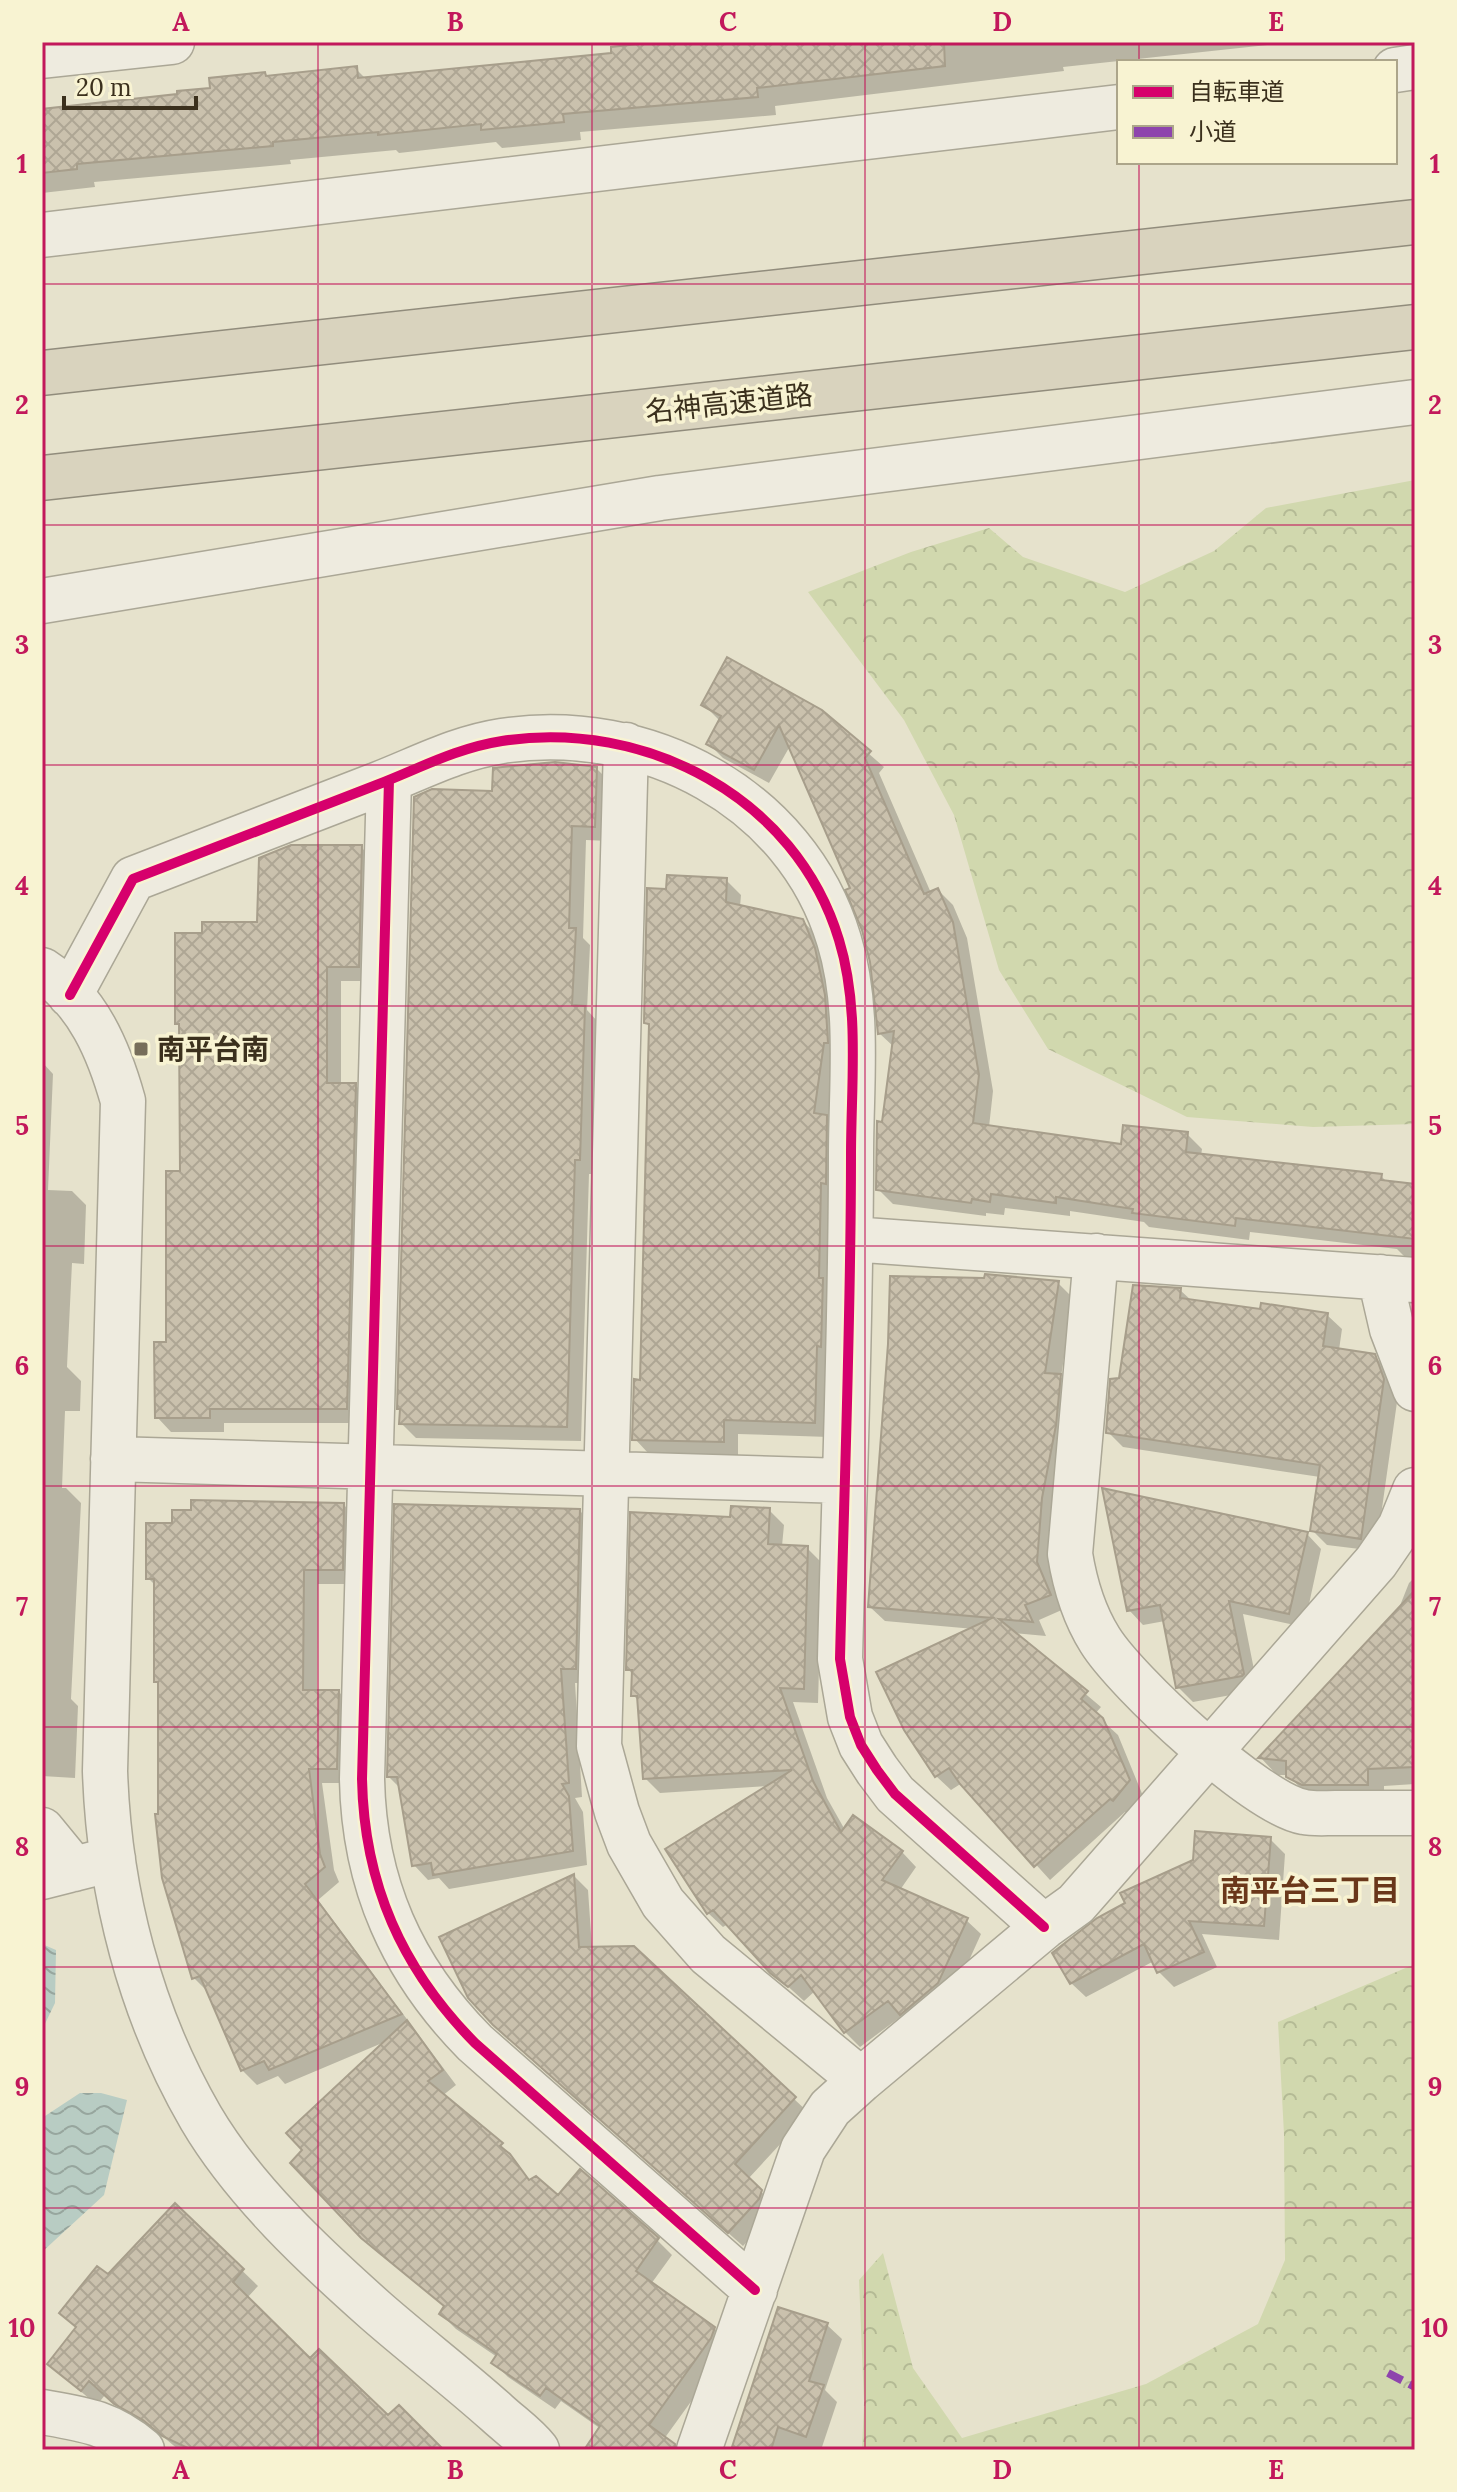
<svg xmlns="http://www.w3.org/2000/svg" width="1457" height="2492" viewBox="0 0 1457 2492" font-family="Lora,'Noto Sans JP',serif">
<style>
.forest{fill:url(#forest-crowns)}
.water{fill:url(#water-waves)}
.shadow{fill:#0003}
.building{fill:url(#building-cross-hatch);stroke:#a79e8b;stroke-width:2}
.lines{fill:none;stroke-linecap:round;stroke-linejoin:round}
.minor-casing{stroke:#aba796;stroke-width:47}
.highway-casing{stroke:#918c7c;stroke-width:47}
.minor{stroke:#eeebdf;stroke-width:44}
.highway{stroke:#d9d3be;stroke-width:44}
.quiet{stroke:#8e44ad;stroke-width:8;stroke-dasharray:16 8;stroke-linecap:butt}
.cycleway-casing{stroke:#f8f3d2;stroke-width:15}
.cycleway{stroke:#d6006c;stroke-width:10}
.grid{fill:none;stroke:#c2185b;stroke-width:2;stroke-opacity:0.55}
.poi-dot{fill:#776e5a;stroke:#f8f3d2;stroke-width:3}
.labels{text-anchor:middle;stroke-width:7;stroke-linejoin:round;paint-order:stroke}
.street-label{font-size:28px;fill:#3b301d;stroke:#f8f3d2}
.poi-label{font-size:28px;font-weight:bold;fill:#3b301d;stroke:#f8f3d2;text-anchor:start}
.neighbourhood-label{font-size:30px;font-weight:bold;fill:#6a371a;stroke:#f8f3d2}
.neatline{fill:none;stroke:#c2185b;stroke-width:3}
.grid-label{font-size:26px;text-anchor:middle;font-weight:bold;fill:#c2185b}
</style>
<defs>
<pattern id="forest-crowns" width="20" height="18" patternUnits="userSpaceOnUse" patternTransform="scale(2)"><rect width="20" height="18" fill="#d1d8ae"/><path d="M2 6a3 3 0 1 1 6 0M12 15a3 3 0 1 1 6 0" fill="none" stroke="#b4ba95"/></pattern>
<pattern id="water-waves" width="16" height="10" patternUnits="userSpaceOnUse" patternTransform="scale(2)"><rect width="16" height="10" fill="#b8ccc3"/><path d="M0 5q4-4 8 0t8 0" fill="none" stroke="#97a69e"/></pattern>
<pattern id="building-cross-hatch" width="8" height="8" patternUnits="userSpaceOnUse" patternTransform="scale(2)"><rect width="8" height="8" fill="#cac1ad"/><path d="M0 0l8 8M0 8l8-8" fill="none" stroke="#aea694"/></pattern>
</defs>
<rect width="100%" height="100%" fill="#e6e2cc"/>
<path class="forest" d="M 1415,480 L 1415,1124 L 1313,1127 L 1187,1117 L 1048,1049 L 999,970 L 954,815 L 904,720 L 808,592 L 911,552 L 989,528 L 1023,557 L 1125,592 L 1214,551 L 1266,508 Z
M 1415,1964 L 1415,2450 L 862,2450 L 864,2403 L 859,2280 L 883,2253 L 913,2368 L 962,2438 L 1146,2384 L 1258,2324 L 1285,2260 L 1284,2134 L 1278,2022 Z"/>
<path class="water" d="M 42,1944 L 56,1950 L 55,2003 L 42,2030 Z
M 80,2093 L 101,2093 L 127,2100 L 104,2195 L 42,2252 L 42,2118 Z"/>
<path class="shadow" d="M 660,42 L 1295,42 L 1063,67 L 1064,71 L 775,106 L 776,115 L 580,132 L 581,140 L 502,148 L 496,142 L 399,153 L 396,150 L 290,160 L 291,164 L 94,182 L 95,187 L 42,193 L 42,110 L 179,96 L 265,74 L 268,78 L 356,69 L 366,79 L 613,54 Z
M 704,705 L 821,712 L 884,767 L 879,773 L 931,893 L 938,890 L 953,905 L 967,938 L 993,1091 L 989,1127 L 1123,1146 L 1187,1134 L 1202,1149 L 1201,1156 L 1381,1176 L 1387,1182 L 1415,1186 L 1415,1262 L 1409,1261 L 1397,1249 L 1250,1232 L 1249,1240 L 1149,1227 L 1144,1222 L 1070,1211 L 1070,1216 L 1005,1208 L 1004,1215 L 986,1213 L 986,1216 L 893,1204 L 878,1189 L 894,1047 L 879,1033 L 872,961 L 852,890 L 790,746 L 769,783 L 723,758 L 708,743 L 720,721 Z
M 597,769 L 611,783 L 609,841 L 586,840 L 583,938 L 590,945 L 587,1010 L 599,1023 L 594,1174 L 589,1174 L 581,1441 L 416,1438 L 401,1423 L 402,1411 L 399,1408 L 494,793 Z
M 361,847 L 376,862 L 373,981 L 341,981 L 341,1085 L 355,1085 L 370,1100 L 361,1423 L 224,1423 L 224,1432 L 171,1432 L 157,1417 L 168,1344 L 182,1173 L 181,1027 L 177,1023 L 204,935 L 259,924 Z
M 726,880 L 741,895 L 740,907 L 802,920 L 817,936 L 829,964 L 838,1058 L 829,1120 L 841,1132 L 829,1437 L 738,1434 L 738,1456 L 649,1454 L 635,1439 L 641,1382 L 651,1028 L 646,1023 L 668,891 Z
M 42,1062 L 53,1074 L 48,1190 L 72,1191 L 86,1205 L 84,1264 L 72,1263 L 67,1367 L 81,1381 L 80,1411 L 65,1411 L 62,1488 L 66,1488 L 81,1503 L 71,1699 L 78,1706 L 75,1778 L 42,1776 Z
M 1058,1283 L 1073,1298 L 1061,1377 L 1074,1391 L 1056,1513 L 1051,1578 L 1064,1609 L 1039,1620 L 1046,1636 L 1013,1633 L 1101,1707 L 1095,1714 L 1118,1735 L 1143,1796 L 1128,1815 L 1125,1812 L 1050,1880 L 962,1783 L 951,1790 L 936,1776 L 974,1629 L 885,1621 L 870,1607 Z
M 1180,1290 L 1192,1301 L 1262,1312 L 1327,1315 L 1342,1329 L 1339,1350 L 1374,1356 L 1389,1371 L 1398,1395 L 1376,1551 L 1327,1545 L 1312,1530 L 1320,1477 L 1123,1447 L 1108,1432 L 1121,1380 Z
M 344,1505 L 358,1520 L 357,1584 L 318,1584 L 317,1692 L 339,1692 L 353,1707 L 351,1783 L 322,1783 L 334,1870 L 339,1882 L 318,1900 L 456,2085 L 442,2096 L 501,2145 L 531,2181 L 558,2198 L 657,2240 L 672,2255 L 651,2284 L 714,2328 L 729,2343 L 726,2353 L 664,2439 L 677,2450 L 587,2450 L 601,2429 L 561,2401 L 555,2409 L 508,2377 L 493,2362 L 497,2357 L 456,2329 L 441,2314 L 446,2307 L 362,2237 L 387,2041 L 285,2084 L 278,2076 L 257,2085 L 242,2070 L 208,1992 L 194,1978 L 160,1816 L 156,1586 L 148,1578 L 174,1525 Z
M 769,1510 L 784,1525 L 782,1546 L 807,1548 L 822,1563 L 818,1703 L 793,1702 L 827,1798 L 845,1830 L 902,1852 L 916,1867 L 900,1890 L 966,1920 L 981,1934 L 952,1998 L 916,2028 L 903,2015 L 860,2047 L 845,2032 L 815,1991 L 804,2001 L 771,1971 L 728,1924 L 723,1927 L 708,1913 L 769,1786 L 660,1793 L 645,1778 L 639,1701 L 633,1695 L 633,1675 L 628,1669 L 732,1519 Z
M 580,1511 L 594,1525 L 590,1683 L 575,1683 L 582,1797 L 575,1798 L 583,1812 L 587,1865 L 449,1889 L 439,1878 L 428,1880 L 414,1865 L 401,1789 L 389,1777 Z
M 1307,1534 L 1321,1549 L 1304,1627 L 1243,1614 L 1258,1690 L 1193,1702 L 1178,1687 L 1165,1621 L 1143,1625 L 1129,1610 Z
M 1415,1577 L 1415,1784 L 1384,1786 L 1384,1801 L 1306,1794 L 1288,1775 L 1277,1775 L 1261,1758 L 1354,1721 L 1409,1583 Z
M 1270,1839 L 1285,1854 L 1279,1940 L 1202,1934 L 1217,1967 L 1174,1987 L 1159,1972 L 1154,1961 L 1086,1997 L 1071,1983 L 1128,1904 Z
M 574,1876 L 588,1890 L 592,1948 L 633,1948 L 809,2113 L 748,2179 L 776,2206 L 774,2213 L 743,2246 L 510,2040 Z
M 175,2206 L 258,2286 L 247,2298 L 310,2361 L 388,2418 L 441,2450 L 179,2450 L 161,2435 L 132,2419 L 105,2395 L 97,2405 L 66,2379 L 50,2364 L 77,2329 L 62,2313 L 108,2277 Z
M 827,2325 L 842,2339 L 825,2390 L 837,2402 L 821,2450 L 733,2450 Z"/>
<path class="building" d="M 657,42 L 944,42 L 945,66 L 757,88 L 758,97 L 563,114 L 564,122 L 481,130 L 481,124 L 378,135 L 378,132 L 273,142 L 273,146 L 77,164 L 77,169 L 42,173 L 42,109 L 177,94 L 177,91 L 210,88 L 209,78 L 265,72 L 266,76 L 357,66 L 358,78 L 611,53 L 611,47 Z
M 727,657 L 822,710 L 871,751 L 865,758 L 924,894 L 938,888 L 953,922 L 979,1075 L 973,1123 L 1121,1144 L 1123,1125 L 1188,1132 L 1186,1152 L 1382,1174 L 1381,1180 L 1415,1184 L 1415,1239 L 1236,1218 L 1235,1226 L 1132,1213 L 1133,1209 L 1056,1197 L 1056,1203 L 991,1194 L 990,1202 L 972,1199 L 971,1203 L 876,1190 L 877,1121 L 882,1122 L 894,1031 L 878,1034 L 870,962 L 862,930 L 845,890 L 850,888 L 779,725 L 754,770 L 706,744 L 721,716 L 701,705 Z
M 555,762 L 597,767 L 595,827 L 572,826 L 569,928 L 576,928 L 572,1005 L 585,1006 L 580,1160 L 575,1160 L 567,1427 L 399,1424 L 400,1409 L 397,1409 L 414,797 L 432,789 L 492,791 L 493,768 Z
M 291,845 L 362,845 L 359,967 L 327,967 L 327,1083 L 356,1083 L 347,1409 L 210,1409 L 210,1418 L 155,1418 L 154,1342 L 166,1342 L 166,1171 L 180,1171 L 179,1024 L 175,1024 L 175,933 L 202,933 L 202,922 L 257,922 L 259,858 Z
M 667,875 L 727,878 L 726,902 L 803,919 L 815,948 L 825,995 L 828,1043 L 824,1043 L 814,1113 L 827,1115 L 826,1184 L 821,1183 L 819,1278 L 823,1278 L 821,1347 L 817,1346 L 815,1423 L 724,1420 L 724,1442 L 632,1440 L 634,1379 L 640,1380 L 649,1024 L 644,1023 L 647,888 L 666,889 Z
M 985,1274 L 1059,1281 L 1045,1373 L 1061,1374 L 1056,1425 L 1042,1498 L 1037,1562 L 1051,1595 L 1025,1605 L 1033,1622 L 999,1619 L 1088,1691 L 1081,1699 L 1103,1718 L 1130,1780 L 1113,1801 L 1110,1799 L 1034,1867 L 960,1784 L 949,1768 L 935,1777 L 904,1730 L 876,1672 L 992,1618 L 868,1607 L 888,1344 L 890,1276 L 984,1278 Z
M 1133,1285 L 1181,1288 L 1180,1298 L 1260,1309 L 1261,1303 L 1328,1313 L 1323,1346 L 1375,1354 L 1384,1379 L 1361,1539 L 1310,1531 L 1320,1465 L 1106,1433 L 1110,1379 L 1119,1378 Z
M 1102,1488 L 1308,1532 L 1289,1614 L 1229,1601 L 1244,1674 L 1242,1676 L 1176,1688 L 1160,1605 L 1127,1611 Z
M 191,1500 L 344,1503 L 343,1570 L 304,1570 L 303,1690 L 339,1690 L 337,1769 L 309,1769 L 320,1854 L 325,1867 L 305,1884 L 402,2014 L 269,2070 L 264,2061 L 241,2071 L 200,1976 L 192,1979 L 162,1878 L 155,1814 L 158,1814 L 158,1682 L 154,1682 L 154,1579 L 146,1579 L 146,1523 L 172,1523 L 172,1510 L 191,1510 Z
M 394,1504 L 580,1509 L 576,1669 L 561,1669 L 569,1783 L 562,1784 L 569,1796 L 573,1851 L 433,1875 L 431,1863 L 412,1866 L 397,1777 L 387,1777 Z
M 731,1506 L 770,1508 L 768,1544 L 808,1546 L 804,1689 L 780,1688 L 813,1781 L 841,1832 L 853,1815 L 903,1851 L 882,1880 L 968,1918 L 938,1983 L 900,2015 L 888,2001 L 844,2033 L 801,1975 L 788,1987 L 770,1973 L 713,1910 L 707,1914 L 665,1849 L 792,1770 L 643,1779 L 637,1696 L 631,1696 L 632,1670 L 626,1670 L 630,1512 L 730,1517 Z
M 1415,1590 L 1415,1767 L 1368,1769 L 1368,1785 L 1302,1785 L 1286,1777 L 1286,1761 L 1258,1758 Z
M 1195,1831 L 1271,1837 L 1264,1926 L 1189,1921 L 1204,1952 L 1157,1973 L 1144,1944 L 1070,1984 L 1052,1953 L 1097,1918 L 1125,1903 L 1120,1893 L 1193,1860 Z
M 574,1874 L 579,1947 L 634,1946 L 796,2097 L 735,2164 L 762,2190 L 759,2199 L 728,2233 L 493,2025 L 468,1998 L 439,1937 Z
M 407,2020 L 443,2070 L 428,2081 L 503,2143 L 500,2146 L 510,2154 L 529,2180 L 536,2176 L 558,2195 L 580,2169 L 659,2238 L 636,2271 L 715,2327 L 711,2338 L 649,2425 L 675,2444 L 675,2450 L 584,2450 L 600,2426 L 546,2388 L 540,2396 L 491,2363 L 497,2354 L 439,2314 L 444,2306 L 361,2238 L 290,2163 L 302,2150 L 286,2133 Z
M 175,2203 L 244,2269 L 233,2282 L 310,2358 L 319,2349 L 388,2415 L 399,2405 L 444,2450 L 192,2450 L 162,2436 L 143,2420 L 114,2404 L 89,2381 L 81,2391 L 47,2364 L 76,2327 L 59,2313 L 97,2266 L 108,2274 Z
M 778,2307 L 828,2323 L 809,2381 L 824,2385 L 806,2437 L 778,2427 L 771,2450 L 731,2450 Z"/>
<g class="lines">
<g class="minor-casing">
<path id="minor" d="M 42,56 L 172,42
M 1395,70 L 1415,67
M 42,235 L 1119,107
M 42,601 L 660,498 L 1415,402
M 626,745 L 599,1746 L 617,1812 L 629,1844 L 663,1903 L 708,1954 L 861,2080
M 389,780 L 362,1779 C 364,1884 402,1969 475,2043 L 755,2290
M 42,970 C 88,1000 109,1051 123,1101 L 105,1771 C 109,1892 140,2013 201,2118 C 244,2191 314,2256 376,2311 C 416,2346 458,2378 497,2413 C 510,2425 526,2436 537,2450
M 70,995 L 133,879 C 215,848 297,816 379,784 C 420,768 457,748 502,741 C 645,719 796,797 839,940 C 860,1008 851,1084 851,1155 C 851,1323 844,1491 840,1659 L 850,1717 L 861,1745 L 877,1770 L 895,1794 L 1044,1927
M 851,1239 L 1415,1280
M 1096,1256 L 1070,1554 C 1075,1585 1083,1613 1100,1640 C 1126,1682 1257,1804 1304,1812 C 1314,1814 1325,1813 1335,1813 C 1362,1813 1388,1813 1415,1813
M 1380,1277 L 1392,1329 L 1415,1389
M 113,1459 L 844,1481
M 42,1830 L 74,1869
M 42,1877 L 113,1859
M 42,2412 C 83,2419 109,2422 142,2450
M 699,2450 L 803,2149 L 830,2108 L 861,2080 L 1044,1927 L 1076,1904 L 1376,1562 L 1400,1527 L 1415,1490"/>
</g>
<g class="highway-casing">
<path id="highway" d="M 42,373 L 1415,222
M 42,478 L 1415,327"/>
</g>
<use href="#minor" class="minor"/>
<use href="#highway" class="highway"/>
<path class="quiet" d="M 1388,2373 L 1415,2387"/>
<g class="cycleway-casing">
<path id="cycleway" d="M 389,780 L 362,1779 C 364,1884 402,1969 475,2043 L 755,2290
M 70,995 L 133,879 C 215,848 297,816 379,784 C 420,768 457,748 502,741 C 645,719 796,797 839,940 C 860,1008 851,1084 851,1155 C 851,1323 844,1491 840,1659 L 850,1717 L 861,1745 L 877,1770 L 895,1794 L 1044,1927"/>
</g>
<use href="#cycleway" class="cycleway"/>
</g>
<path class="grid" d="M 318,42 L 318,2450M 592,42 L 592,2450M 865,42 L 865,2450M 1139,42 L 1139,62M 1139,162 L 1139,2450M 42,284 L 1415,284M 42,525 L 1415,525M 42,765 L 1415,765M 42,1006 L 1415,1006M 42,1246 L 1415,1246M 42,1486 L 1415,1486M 42,1727 L 1415,1727M 42,1967 L 1415,1967M 42,2208 L 1415,2208"/>
<rect class="poi-dot" x="133" y="1041" width="16" height="16" rx="4"/>
<g class="labels">
<g class="street-label">
<text transform="translate(729 403) rotate(-6)" y="10">名神高速道路</text>
</g>
<g class="poi-label">
<text x="157" y="1059">南平台南</text>
</g>
<g class="neighbourhood-label">
<text x="1310" y="1901">南平台三丁目</text>
</g>
</g>
<rect width="1457" height="2492" fill="none" stroke="#f8f3d2" stroke-width="88"/>
<rect x="1117" y="60" width="280" height="104" fill="#f8f3d2" stroke="#aca58a" stroke-width="2"/>
<rect x="1133" y="86" width="40" height="12" fill="#d6006c" stroke="#aca58a" stroke-width="2"/>
<text x="1189" y="100" font-size="24" fill="#3b301d">自転車道</text>
<rect x="1133" y="126" width="40" height="12" fill="#8e44ad" stroke="#aca58a" stroke-width="2"/>
<text x="1189" y="140" font-size="24" fill="#3b301d">小道</text>
<path d="M64 96v12h132v-12" fill="none" stroke="#3b301d" stroke-width="4"/>
<text x="76" y="96" font-size="24" fill="#3b301d" stroke="#f8f3d2" stroke-width="6" paint-order="stroke">20 m</text>
<rect x="44" y="44" width="1369" height="2404" class="neatline"/>
<g class="grid-label">
<text x="181" y="31">A</text>
<text x="455" y="31">B</text>
<text x="728" y="31">C</text>
<text x="1002" y="31">D</text>
<text x="1276" y="31">E</text>
<text x="22" y="173">1</text>
<text x="1435" y="173">1</text>
<text x="22" y="414">2</text>
<text x="1435" y="414">2</text>
<text x="22" y="654">3</text>
<text x="1435" y="654">3</text>
<text x="22" y="895">4</text>
<text x="1435" y="895">4</text>
<text x="22" y="1135">5</text>
<text x="1435" y="1135">5</text>
<text x="22" y="1375">6</text>
<text x="1435" y="1375">6</text>
<text x="22" y="1616">7</text>
<text x="1435" y="1616">7</text>
<text x="22" y="1856">8</text>
<text x="1435" y="1856">8</text>
<text x="22" y="2096">9</text>
<text x="1435" y="2096">9</text>
<text x="22" y="2337">10</text>
<text x="1435" y="2337">10</text>
<text x="181" y="2479">A</text>
<text x="455" y="2479">B</text>
<text x="728" y="2479">C</text>
<text x="1002" y="2479">D</text>
<text x="1276" y="2479">E</text>
</g>
</svg>
